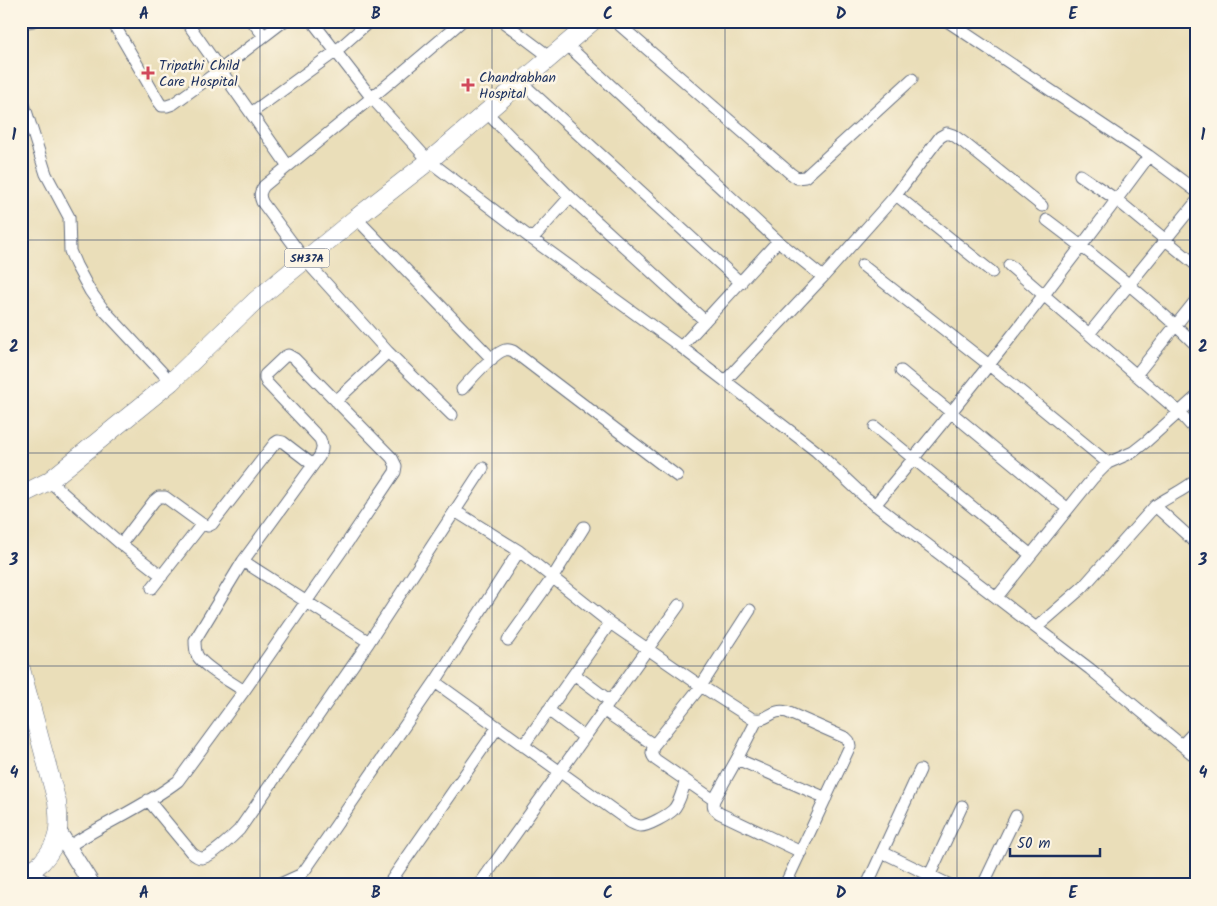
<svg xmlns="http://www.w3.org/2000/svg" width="1217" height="906" viewBox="0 0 1217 906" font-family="Kalam,sans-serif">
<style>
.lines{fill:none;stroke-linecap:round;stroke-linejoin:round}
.minor-casing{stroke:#636c7e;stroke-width:13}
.secondary-casing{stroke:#636c7e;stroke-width:18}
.primary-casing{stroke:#636c7e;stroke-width:19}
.minor{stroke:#fff;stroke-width:11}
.secondary{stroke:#fff;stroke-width:16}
.primary{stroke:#fff;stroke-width:18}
.grid{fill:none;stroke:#1b2f5e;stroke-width:1;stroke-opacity:0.55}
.poi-dot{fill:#d1495b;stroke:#fcf5e5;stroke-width:2}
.labels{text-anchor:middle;stroke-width:5;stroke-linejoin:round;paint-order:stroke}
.shield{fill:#fcf5e5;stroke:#5e6a86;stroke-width:1}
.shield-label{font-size:12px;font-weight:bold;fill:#1b2f5e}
.poi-label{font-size:14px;fill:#1b2f5e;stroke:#fcf5e5;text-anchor:start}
.neatline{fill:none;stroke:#1b2f5e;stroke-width:2}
.grid-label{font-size:16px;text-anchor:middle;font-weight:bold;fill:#1b2f5e}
</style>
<rect width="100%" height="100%" fill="#fcf5e5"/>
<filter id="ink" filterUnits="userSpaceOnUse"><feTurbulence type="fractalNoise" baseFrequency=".02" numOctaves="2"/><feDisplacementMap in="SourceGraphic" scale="10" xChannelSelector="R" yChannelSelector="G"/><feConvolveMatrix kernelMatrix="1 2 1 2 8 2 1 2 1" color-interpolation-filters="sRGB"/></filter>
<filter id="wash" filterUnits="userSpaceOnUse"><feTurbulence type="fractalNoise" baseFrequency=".0096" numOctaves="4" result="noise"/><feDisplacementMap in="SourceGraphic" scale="20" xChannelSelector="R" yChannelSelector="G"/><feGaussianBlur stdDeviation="1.12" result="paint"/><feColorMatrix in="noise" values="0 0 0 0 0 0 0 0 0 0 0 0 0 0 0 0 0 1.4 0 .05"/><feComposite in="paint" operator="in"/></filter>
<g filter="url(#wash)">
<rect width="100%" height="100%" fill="#eadeb9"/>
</g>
<g filter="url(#ink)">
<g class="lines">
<g class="minor-casing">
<path id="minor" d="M 112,21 L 159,102 L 162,106 L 167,106 L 173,104 L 220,70 L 284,21
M 186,21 L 288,166
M 252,21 L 264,36
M 312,21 L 371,97 L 429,161 L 532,239 L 681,347 L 816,451 L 865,497 L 1090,669 L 1196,757
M 502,21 L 550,57
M 615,21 L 790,173 L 797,178 L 805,177 L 912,79
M 947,21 L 1149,156 L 1196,191
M 21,23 L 33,21
M 566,44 L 778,241 L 823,277
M 521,82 L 741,283
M 21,95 L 46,174 L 69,217 L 70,251 L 76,265 L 90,291 L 103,309 L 171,382
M 486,112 L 570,197 L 705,321
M 251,113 L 335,52 L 370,21
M 1080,175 L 1117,200 L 1196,265
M 896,195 L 992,272
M 356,218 L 492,359
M 1047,220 C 1099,259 1150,300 1196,345
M 532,239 L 570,197
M 862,265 L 989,365 L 1108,463
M 1009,265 L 1179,412 L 1196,431
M 1089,334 L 1196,202
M 681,347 L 778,241
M 901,371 L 1068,509
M 1136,375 L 1196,300
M 725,381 L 823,277 L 896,195 L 940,137 L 947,133 L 953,135 L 963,142 L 1042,206
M 462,389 C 470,380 495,352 505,350 C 509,349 509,350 513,351 L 677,476
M 336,401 L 388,352
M 452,415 L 388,352 L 305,260 L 262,202 C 259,195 260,192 264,186 C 330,131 398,78 462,21
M 875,427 L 1031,555
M 49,481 L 121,544 L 162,576
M 875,505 C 970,391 1061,275 1149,156
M 1155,506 L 1196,543
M 455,511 L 519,551 L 610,623 L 701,686 L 751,718 C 767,724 770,708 787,712 L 846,738 L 849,741 L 850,746 L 785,885
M 121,544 L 154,501 L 159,497 L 165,497 L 202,524 L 208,526 L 212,524 L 275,443 L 278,441 L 283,442 L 313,465
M 243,561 L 369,642
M 152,588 L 202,524
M 997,597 L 1093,478 L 1108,463 L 1133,452 L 1147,441 L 1196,397
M 1037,627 L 1083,587 L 1155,506 C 1169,496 1183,491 1196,480
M 508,640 L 553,577 L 584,527
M 574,674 L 610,701
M 435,682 L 630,822 C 634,824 637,826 641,826 C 648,826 668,815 673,810 C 680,803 682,790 686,781
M 548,710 L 584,737
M 603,710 L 654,745
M 757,720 L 737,759 L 714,800 C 712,807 714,809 719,813 L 801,852
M 1182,745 L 1196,730
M 523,746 L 610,623
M 737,759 L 826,798
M 148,800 L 191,852 C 194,855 197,858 202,858 C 211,857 232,837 239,830 L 369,642 L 483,468
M 714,800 L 656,760 C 651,755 651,752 654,745 L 701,686 L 750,610
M 68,847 C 104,823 144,807 178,781 L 244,691 L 347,543 L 395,472 L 396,466 L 392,458 L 295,359 L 288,355 L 284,357 L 265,375 L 265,379 L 267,383 L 320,439 C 323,446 323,450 319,457 L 243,561 L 195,640 C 195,645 195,650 197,655 C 203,667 233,683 244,691
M 882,852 L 950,885
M 278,885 L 300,875 L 305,870 L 435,682 L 519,551
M 388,885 L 497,728
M 479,885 L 679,605
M 867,885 L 920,770
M 925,885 L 962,806
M 983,885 L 1016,816"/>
</g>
<g class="secondary-casing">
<path id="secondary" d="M 58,831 L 92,885
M 24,872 L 47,885"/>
</g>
<g class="primary-casing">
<path id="primary" d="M 21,495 L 49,481 L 171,382 L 255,301 L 356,218 L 429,161 L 593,21
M 21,669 L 57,802 C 60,827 60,842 42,862 C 36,868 30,871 21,872"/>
</g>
<use href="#minor" class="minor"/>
<use href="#secondary" class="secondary"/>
<use href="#primary" class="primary"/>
</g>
</g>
<path class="grid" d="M 260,21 L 260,885M 492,21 L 492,885M 725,21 L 725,885M 957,21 L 957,885M 21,240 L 1196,240M 21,453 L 1196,453M 21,666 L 1196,666"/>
<g class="poi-dot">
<path d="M145.5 65.5h5v5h5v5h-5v5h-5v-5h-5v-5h5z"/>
<path d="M465.5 77.5h5v5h5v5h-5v5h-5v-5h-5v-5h5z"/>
</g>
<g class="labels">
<rect class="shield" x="284.5" y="248.5" width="45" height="19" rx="4"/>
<g class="shield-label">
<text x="307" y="262">SH37A</text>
</g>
<g class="poi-label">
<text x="159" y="70">Tripathi Child<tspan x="159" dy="16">Care Hospital</tspan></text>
<text x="479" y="82">Chandrabhan<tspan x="479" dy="16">Hospital</tspan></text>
</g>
</g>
<rect width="1217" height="906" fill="none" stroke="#fcf5e5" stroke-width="55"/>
<path d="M1010 848v8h90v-8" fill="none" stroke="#1b2f5e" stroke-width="2.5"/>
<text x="1017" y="848" font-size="15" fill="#1b2f5e" stroke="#fcf5e5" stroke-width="4" paint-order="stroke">50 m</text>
<rect x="28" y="28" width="1162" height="850" class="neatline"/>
<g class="grid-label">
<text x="144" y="19">A</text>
<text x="376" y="19">B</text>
<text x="608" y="19">C</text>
<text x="841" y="19">D</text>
<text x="1073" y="19">E</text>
<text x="14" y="140">1</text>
<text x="1203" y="140">1</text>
<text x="14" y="352">2</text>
<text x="1203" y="352">2</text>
<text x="14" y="565">3</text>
<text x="1203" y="565">3</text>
<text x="14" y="778">4</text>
<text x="1203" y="778">4</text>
<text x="144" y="898">A</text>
<text x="376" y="898">B</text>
<text x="608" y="898">C</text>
<text x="841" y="898">D</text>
<text x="1073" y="898">E</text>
</g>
</svg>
